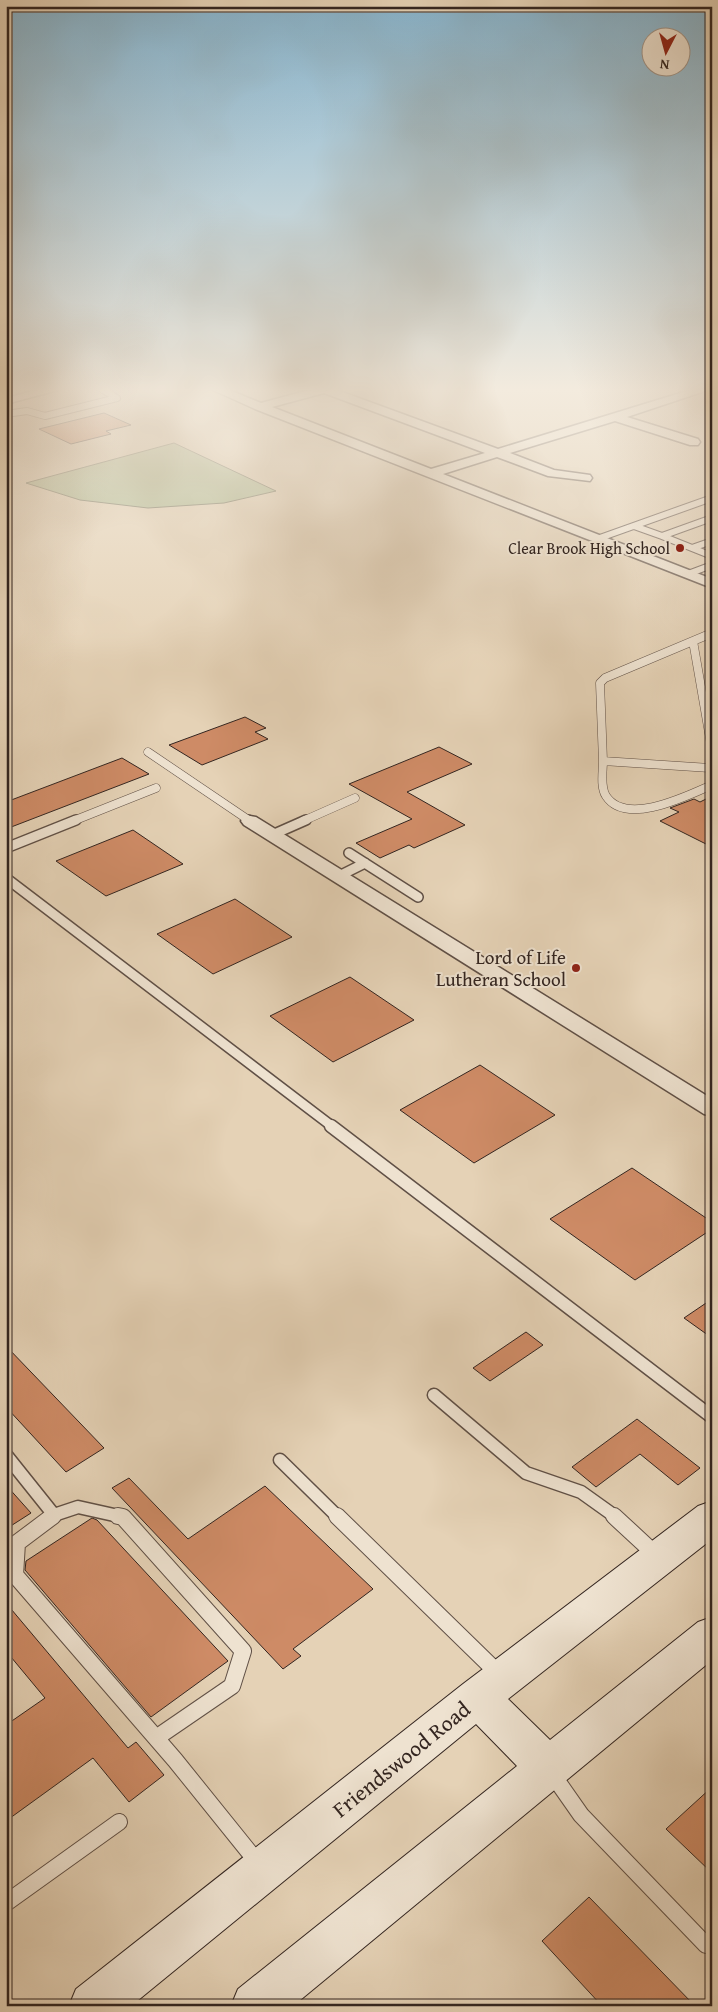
<svg xmlns="http://www.w3.org/2000/svg" width="718" height="2012" viewBox="0 0 718 2012" font-family="'Gentium Book Plus',serif">
<style>
.green{fill:#afbd92;stroke:#717159}
.building{fill:#ce8b66;stroke:#332520}
.lines{fill:none;stroke-linecap:round;stroke-linejoin:round}
.lane-far4-casing{stroke:#605046;stroke-width:8}
.lane-far3-casing{stroke:#605046;stroke-width:9}
.lane-far2-casing{stroke:#605046;stroke-width:12}
.lane-far1-casing{stroke:#605046;stroke-width:15}
.lane-casing{stroke:#605046;stroke-width:18}
.street-casing{stroke:#605046;stroke-width:3}
.secondary-casing{stroke:#332520;stroke-width:2}
.lane-far4{stroke:#eee2d0;stroke-width:6}
.lane-far3{stroke:#eee2d0;stroke-width:8}
.lane-far2{stroke:#eee2d0;stroke-width:9}
.lane-far1{stroke:#eee2d0;stroke-width:12}
.lane{stroke:#eee2d0;stroke-width:16}
.street{fill:#eee2d0;fill-rule:evenodd}
.secondary{fill:#eee2d0;fill-rule:evenodd}
.poi-dot{fill:#8f2418;stroke:#eee2d0;stroke-width:2}
.labels{text-anchor:middle;stroke-width:4;stroke-linejoin:round;paint-order:stroke}
.far-poi-label{font-size:16px;fill:#332520;stroke:#eee2d0;text-anchor:end}
.poi-label{font-size:19px;fill:#332520;stroke:#eee2d0;text-anchor:end}
.near-street-label{font-size:22px;fill:#332520;stroke:#eee2d0}
</style>
<rect width="100%" height="100%" fill="#e5d2b6"/>
<filter id="stains"><feTurbulence type="fractalNoise" baseFrequency=".004" numOctaves="4"/><feColorMatrix values="0 0 0 0 .2 0 0 0 0 .09 0 0 0 0 .02 0 0 0 .5 -.17"/></filter>
<radialGradient id="worn" r=".72"><stop offset=".6" stop-color="#630" stop-opacity="0"/><stop offset="1" stop-color="#630" stop-opacity=".3"/></radialGradient>
<path class="green" d="M 174,443 L 276,491 L 224,503 L 148,508 L 80,500 L 26,483 Z"/>
<path class="building" d="M 104,413 L 131,425 L 106,431 L 111,434 L 71,444 L 39,429 Z
M 245,717 L 266,728 L 255,732 L 268,739 L 202,765 L 169,745 Z
M 439,747 L 472,764 L 407,792 L 465,825 L 414,848 L 409,845 L 380,858 L 356,843 L 412,819 L 349,784 Z
M 122,758 L 149,774 L 6,829 L 6,802 Z
M 712,796 L 712,847 L 660,821 L 679,812 L 670,808 L 694,799 L 700,802 Z
M 133,830 L 183,864 L 106,896 L 56,861 Z
M 235,899 L 292,937 L 213,974 L 157,934 Z
M 350,977 L 414,1020 L 333,1062 L 270,1016 Z
M 480,1065 L 555,1115 L 474,1163 L 400,1110 Z
M 632,1168 L 712,1222 L 712,1229 L 635,1280 L 550,1219 Z
M 712,1299 L 712,1338 L 684,1318 Z
M 526,1332 L 543,1345 L 490,1381 L 473,1368 Z
M 6,1346 L 104,1448 L 66,1472 L 6,1407 Z
M 637,1419 L 700,1468 L 678,1485 L 640,1454 L 596,1487 L 572,1467 Z
M 129,1478 L 188,1539 L 265,1486 L 373,1589 L 293,1649 L 301,1656 L 283,1669 L 112,1488 Z
M 6,1485 L 31,1513 L 6,1529 Z
M 92,1518 L 97,1520 L 228,1661 L 151,1717 L 25,1570 L 26,1561 Z
M 6,1603 L 128,1748 L 136,1742 L 164,1775 L 129,1802 L 93,1758 L 6,1821 L 6,1725 L 45,1698 L 6,1651 Z
M 712,1787 L 712,1873 L 666,1829 Z
M 589,1897 L 695,2006 L 602,2006 L 542,1941 Z"/>
<g class="lines">
<g class="lane-far4-casing">
<path id="lane-far4" d="M 6,414 L 27,411 L 45,416 L 117,398 L 103,390
M 712,518 L 662,536 L 692,548 L 712,541
M 634,526 L 662,536
M 597,539 L 712,498
M 692,548 L 712,556
M 688,574 L 712,565"/>
</g>
<g class="lane-far3-casing">
<path id="lane-far3" d="M 712,633 L 605,678 L 600,683 L 603,761 L 710,768 L 712,766
M 693,641 L 712,750
M 148,752 L 250,821
M 603,761 C 603,771 600,787 606,796 C 626,827 689,795 712,785
M 73,821 L 156,788
M 303,821 L 355,798"/>
</g>
<g class="lane-far2-casing">
<path id="lane-far2" d="M 248,820 L 250,821
M 272,835 L 306,820
M 6,848 L 76,820
M 349,853 L 418,897
M 339,876 L 365,863
M 6,878 L 333,1127"/>
</g>
<g class="lane-far1-casing">
<path id="lane-far1" d="M 331,1126 L 712,1417
M 434,1395 L 526,1473 L 581,1492 L 616,1517
M 6,1455 L 54,1515 L 51,1517
M 280,1460 L 338,1517
M 54,1515 L 78,1507 L 123,1517"/>
</g>
<g class="lane-casing">
<path id="lane" d="M 53,1516 L 17,1543 L 15,1575 L 175,1760 L 258,1863
M 118,1516 L 123,1517 L 243,1651 L 232,1686 L 156,1738
M 337,1516 L 499,1674
M 614,1516 L 655,1554
M 553,1775 L 581,1815 L 706,1945
M 6,1903 L 119,1822"/>
</g>
<g class="street-casing">
<path id="street" d="M 37,390 L 58,390 L 6,404 L 6,398 Z
M 213,390 L 229,390 L 261,403 L 309,390 L 337,390 L 498,449 L 690,390 L 708,390 L 627,417 L 698,439 L 700,442 L 698,445 L 690,445 L 615,421 L 510,453 L 554,470 L 590,475 L 592,478 L 590,481 L 548,476 L 497,457 L 443,474 L 712,579 L 712,588 L 255,409 ZM 324,393 L 485,453 L 431,469 L 272,407 Z
M 250,816 L 256,817 L 712,1099 L 712,1116 L 704,1114 L 244,825 L 241,821 L 244,817 Z"/>
</g>
<g class="secondary-casing">
<path id="secondary" d="M 712,1501 L 712,1539 L 508,1699 L 550,1740 L 698,1622 L 712,1617 L 712,1660 L 293,2006 L 231,2006 L 238,1989 L 517,1766 L 476,1724 L 131,2006 L 69,2006 L 76,1989 L 463,1684 L 698,1506 Z"/>
</g>
<use href="#lane-far4" class="lane-far4"/>
<use href="#lane-far3" class="lane-far3"/>
<use href="#lane-far2" class="lane-far2"/>
<use href="#lane-far1" class="lane-far1"/>
<use href="#lane" class="lane"/>
<use href="#street" class="street"/>
<use href="#secondary" class="secondary"/>
</g>
<linearGradient id="sky" x2="0" y2="1"><stop stop-color="#87b6d1"/><stop offset="0.58" stop-color="#f3ebde"/><stop offset="1" stop-color="#f3ebde" stop-opacity="0"/></linearGradient>
<rect width="718" height="672" fill="url(#sky)"/>
<g class="poi-dot">
<circle cx="680" cy="548" r="5"/>
<circle cx="576" cy="968" r="5"/>
</g>
<g class="labels">
<g class="far-poi-label">
<text x="670" y="554">Clear Brook High School</text>
</g>
<g class="poi-label">
<text x="566" y="964">Lord of Life<tspan x="566" dy="22">Lutheran School</tspan></text>
</g>
<g class="near-street-label">
<text transform="translate(401 1759) rotate(-39)" y="8">Friendswood Road</text>
</g>
</g>
<rect width="718" height="2012" fill="none" stroke="#e5d2b6" stroke-width="25"/>
<rect x="8" y="8" width="703" height="1997" fill="none" stroke="#332520" stroke-width="2.5"/>
<rect x="12" y="12" width="693" height="1987" fill="none" stroke="#332520"/>
<g transform="translate(666 52) rotate(186)"><circle r="24" fill="#eee2d0" stroke="#a3968a"/>
<path d="M0-4L9 19L0 12L-9 19Z" fill="#8f2418"/>
<text y="-8" font-size="14" font-weight="bold" text-anchor="middle" fill="#332520">N</text>
</g>
<rect width="100%" height="100%" filter="url(#stains)"/>
<rect width="100%" height="100%" fill="url(#worn)"/>
</svg>
